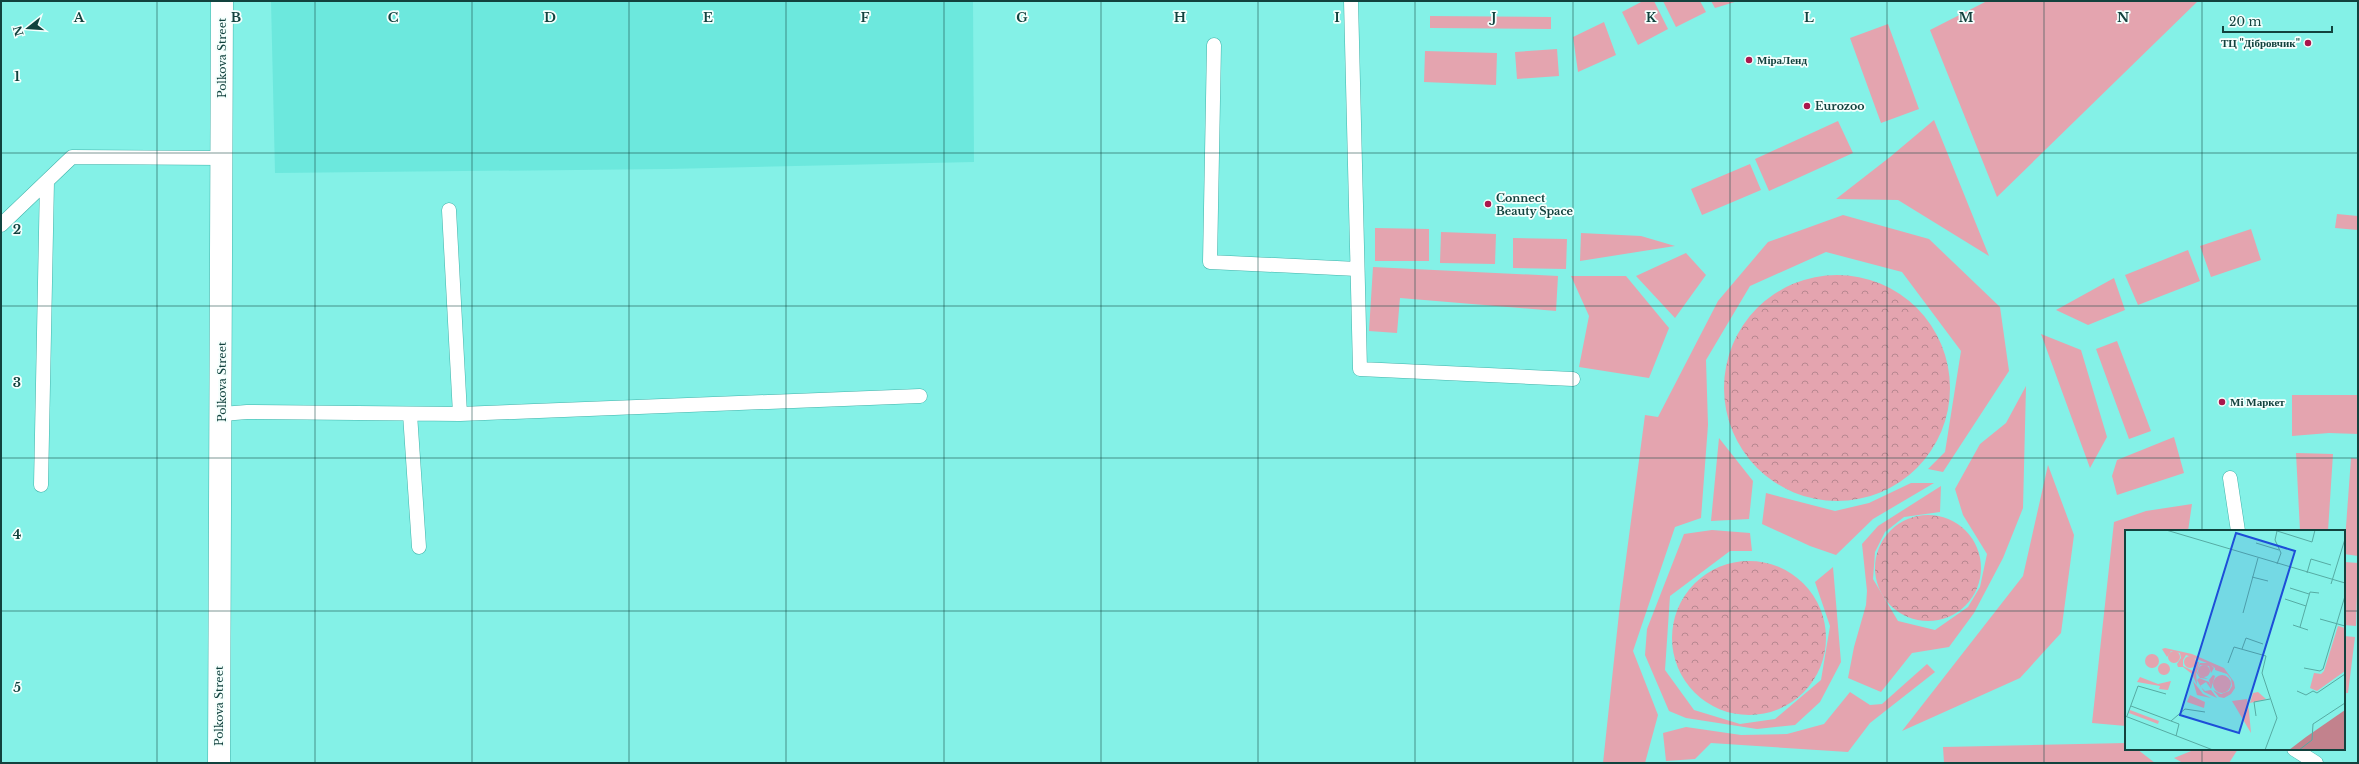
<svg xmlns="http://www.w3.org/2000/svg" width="2359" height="764" viewBox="0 0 2359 764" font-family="'Libre Baskerville',serif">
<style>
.built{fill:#6ce8dd}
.green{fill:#e4a4af}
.park{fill:url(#park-crowns)}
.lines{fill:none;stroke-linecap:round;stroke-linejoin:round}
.lane-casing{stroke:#41b3aa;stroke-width:15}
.street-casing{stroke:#41b3aa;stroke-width:23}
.lane{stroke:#fff;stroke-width:14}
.street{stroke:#fff;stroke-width:22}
.grid{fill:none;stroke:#12423e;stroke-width:1;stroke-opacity:0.55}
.poi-dot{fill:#aa174c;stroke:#f5fffd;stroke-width:1.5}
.labels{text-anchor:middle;stroke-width:3.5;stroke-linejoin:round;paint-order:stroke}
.poi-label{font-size:11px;font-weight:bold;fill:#12423e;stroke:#f5fffd;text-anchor:start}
.street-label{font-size:11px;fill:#12423e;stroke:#f5fffd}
.inset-road{fill:none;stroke:#56aba3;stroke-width:1}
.view{fill:#1d4ed8;fill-opacity:0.15;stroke:#1d4ed8;stroke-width:2}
.inset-edge{fill:none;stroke:#12423e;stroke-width:2}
.grid-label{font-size:13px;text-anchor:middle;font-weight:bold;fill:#12423e;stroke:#f5fffd;stroke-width:3.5;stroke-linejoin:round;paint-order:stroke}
</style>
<defs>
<pattern id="park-crowns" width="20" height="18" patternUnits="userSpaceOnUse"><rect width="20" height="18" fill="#e4a4af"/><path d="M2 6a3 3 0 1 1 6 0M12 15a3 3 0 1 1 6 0" fill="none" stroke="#b78790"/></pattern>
</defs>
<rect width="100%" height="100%" fill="#84f1e7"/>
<path class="built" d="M 271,1 L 973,1 L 974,162 L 668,169 L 275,173 Z"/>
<path class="green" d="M 1643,1 L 1654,1 L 1668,29 L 1638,45 L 1622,12 Z
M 1663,1 L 1700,1 L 1706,12 L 1676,27 Z
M 1711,1 L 1738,1 L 1715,8 Z
M 1987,1 L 2198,1 L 1997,197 L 1930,30 Z
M 1430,16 L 1551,17 L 1551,29 L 1430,28 Z
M 1604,22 L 1616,55 L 1578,72 L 1573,37 Z
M 1888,24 L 1919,109 L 1881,123 L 1850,38 Z
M 1557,49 L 1559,76 L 1517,79 L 1515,52 Z
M 1425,51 L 1497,53 L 1496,85 L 1424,82 Z
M 1934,120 L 1989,256 L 1898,200 L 1836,199 L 1890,157 Z
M 1838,121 L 1853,153 L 1769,191 L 1755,159 Z
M 1750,164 L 1761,190 L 1702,215 L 1691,189 Z
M 2337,214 L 2358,216 L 2358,230 L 2335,228 Z
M 1843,215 L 1929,239 L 2000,307 L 2009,371 L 1943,472 L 1928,469 L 1945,452 L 1961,351 L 1902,272 L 1826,252 L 1750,286 L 1706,360 L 1708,425 L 1701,518 L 1675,527 L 1633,651 L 1658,715 L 1645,763 L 1603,763 L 1620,604 L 1645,415 L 1658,417 L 1718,301 L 1768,242 Z
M 1375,228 L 1429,229 L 1429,261 L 1375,261 Z
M 2251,229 L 2261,260 L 2211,277 L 2200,246 Z
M 1441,232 L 1496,234 L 1495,264 L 1440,263 Z
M 1581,233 L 1641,236 L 1675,246 L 1580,261 Z
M 1513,238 L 1567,239 L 1566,269 L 1513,268 Z
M 2188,250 L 2200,281 L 2138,305 L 2125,275 Z
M 1686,253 L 1706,275 L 1675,318 L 1636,276 Z
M 1373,267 L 1558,276 L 1556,311 L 1400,298 L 1397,333 L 1369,331 Z
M 1571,276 L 1626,276 L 1669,328 L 1649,378 L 1579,367 L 1589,316 Z
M 2114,278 L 2125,310 L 2088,325 L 2056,310 Z
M 2041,334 L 2081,350 L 2107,437 L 2090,468 Z
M 2117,341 L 2151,431 L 2129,439 L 2096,349 Z
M 2026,386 L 2023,508 L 2003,558 L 1974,613 L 1949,647 L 1912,653 L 1881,692 L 1848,678 L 1854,647 L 1866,605 L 1867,591 L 1862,544 L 1878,526 L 1941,486 L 1940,512 L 1904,517 L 1885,532 L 1875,552 L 1873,579 L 1898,621 L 1935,630 L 1968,607 L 1980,587 L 1987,554 L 1963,515 L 1955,489 L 1980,444 L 2006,423 Z
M 2292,395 L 2358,395 L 2358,434 L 2329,433 L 2292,436 Z
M 2174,437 L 2184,473 L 2117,495 L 2112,476 L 2117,460 Z
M 1719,438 L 1753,481 L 1749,519 L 1711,521 Z
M 2296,453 L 2333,454 L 2328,531 L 2300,531 Z
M 2351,458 L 2358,459 L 2358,556 L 2344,554 Z
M 2048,465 L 2074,535 L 2061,633 L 2020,678 L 1902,731 L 2023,576 Z
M 1911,483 L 1934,483 L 1873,519 L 1836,555 L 1810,546 L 1762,524 L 1766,493 L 1835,511 L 1869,503 Z
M 2192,504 L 2188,531 L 2126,531 L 2126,726 L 2092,723 L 2114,522 L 2146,511 Z
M 1712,530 L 1750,533 L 1752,551 L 1730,551 L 1670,596 L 1665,670 L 1694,710 L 1740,724 L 1775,719 L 1821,680 L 1830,626 L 1815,582 L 1833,567 L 1841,662 L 1820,702 L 1795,725 L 1757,729 L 1686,718 L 1669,711 L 1645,655 L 1647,629 L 1684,534 Z
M 2345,562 L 2358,563 L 2356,626 L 2344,625 Z
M 2344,636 L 2355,637 L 2348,693 L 2344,693 Z
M 1927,664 L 1935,672 L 1870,723 L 1848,752 L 1711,743 L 1695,759 L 1666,761 L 1663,733 L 1686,727 L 1741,735 L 1787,734 L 1824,724 L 1850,692 L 1870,705 L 1882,704 Z
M 2126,743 L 2126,749 L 2137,749 L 2155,763 L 1944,763 L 1943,747 Z
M 2196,749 L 2238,749 L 2229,763 L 2183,763 L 2174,758 Z"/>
<path class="park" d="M1724 388a113 113 0 1 1 226 0a113 113 0 1 1-226 0Z
M1875 568a53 53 0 1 1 106 0a53 53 0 1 1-106 0Z
M1672 638a77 77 0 1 1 154 0a77 77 0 1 1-154 0Z"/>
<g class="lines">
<g class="lane-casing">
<path id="lane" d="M 1351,1 L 1360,369 L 1573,379
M 1214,45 L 1210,262 L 1357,269
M 449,210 L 460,414
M 1,225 L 72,157 L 222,158
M 222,414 L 247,412 L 460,414 L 920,396
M 410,414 L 419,547
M 2230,478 L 2238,531
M 41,485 L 47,181
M 2294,749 L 2316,763"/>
</g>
<g class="street-casing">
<path id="street" d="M 219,763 L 222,1"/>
</g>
<use href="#lane" class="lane"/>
<use href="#street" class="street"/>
</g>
<path class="grid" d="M 157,1 L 157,763M 315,1 L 315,763M 472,1 L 472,763M 629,1 L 629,763M 786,1 L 786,763M 944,1 L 944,763M 1101,1 L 1101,763M 1258,1 L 1258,763M 1415,1 L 1415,763M 1573,1 L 1573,763M 1730,1 L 1730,763M 1887,1 L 1887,763M 2044,1 L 2044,763M 2202,1 L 2202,531M 1,153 L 2358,153M 1,306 L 2358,306M 1,458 L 2358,458M 1,611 L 2126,611M 2344,611 L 2358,611M 2202,749 L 2202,763"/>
<g class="poi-dot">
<circle cx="2308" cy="43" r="4"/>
<circle cx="1749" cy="60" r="4"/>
<circle cx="1807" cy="106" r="4"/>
<circle cx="1488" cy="204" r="4"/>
<circle cx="2222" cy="402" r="4"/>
</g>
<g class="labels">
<g class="poi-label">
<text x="2300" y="47" text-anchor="end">ТЦ "Дібровчик"</text>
<text x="1757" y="64">МіраЛенд</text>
<text x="1815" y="110">Eurozoo</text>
<text x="1496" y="202">Connect<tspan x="1496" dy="13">Beauty Space</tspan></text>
<text x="2230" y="406">Мі Маркет</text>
</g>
<g class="street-label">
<text transform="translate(222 58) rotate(-90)" y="4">Polkova Street</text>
<text transform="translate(222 382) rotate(-90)" y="4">Polkova Street</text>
<text transform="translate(219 706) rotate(-90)" y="4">Polkova Street</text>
</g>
</g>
<g transform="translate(2125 530)">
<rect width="220" height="220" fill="#84f1e7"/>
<path d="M 213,96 L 220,98 L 220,141 L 192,161 L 185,158 L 189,143 L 196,144 L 199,141 ZM 40,118 L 67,124 L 99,138 L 109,152 L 110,158 L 106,164 L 99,168 L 94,167 L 88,160 L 96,164 L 104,161 L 107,156 L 106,149 L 102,144 L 90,140 L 90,138 L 86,135 L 89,138 L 86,143 L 84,136 L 75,135 L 72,141 L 74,145 L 83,149 L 75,148 L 71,142 L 72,155 L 68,146 L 72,132 L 74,132 L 72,139 L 75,133 L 82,133 L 61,125 L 58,130 L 58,136 L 68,141 L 67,144 L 58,137 L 53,137 L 52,134 L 56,128 L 55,123 L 46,121 L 42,127 L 37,119 ZM 88,145 L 90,146 L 86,159 L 81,152 L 75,156 L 80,161 L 86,160 L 92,168 L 79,162 L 72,150 L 74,148 L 84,152 L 86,157 L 84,150 ZM 15,147 L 33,154 L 46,151 L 43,160 L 34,159 L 35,156 L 12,152 ZM 68,151 L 78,164 L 86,168 L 72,165 ZM 133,162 L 141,169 L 125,173 L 128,163 ZM 65,165 L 80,172 L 79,178 L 62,172 ZM 122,169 L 124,181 L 126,203 L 107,171 ZM 5,180 L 34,191 L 33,194 L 4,183 Z" fill="#e4a4af"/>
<path d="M 220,180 L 220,220 L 164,220 L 181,207 Z" fill="#c2828d"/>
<path d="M43 127a6 6 0 1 1 12 0a6 6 0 1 1-12 0ZM20 131a7 7 0 1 1 14 0a7 7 0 1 1-14 0ZM59 132a6 6 0 1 1 12 0a6 6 0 1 1-12 0ZM33 139a6 6 0 1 1 12 0a6 6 0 1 1-12 0ZM73 141a6 6 0 1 1 12 0a6 6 0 1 1-12 0ZM88 154a9 9 0 1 1 18 0a9 9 0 1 1-18 0Z" fill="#e4a4af"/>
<path class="inset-road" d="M 41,0 L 220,53M 149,0 L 187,12 L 190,0M 152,1 L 150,10 L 156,23 L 152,34M 131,13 L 154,20M 182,43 L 186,29 L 206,35M 127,47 L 143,51M 206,54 L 220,9M 165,58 L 184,64M 160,69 L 181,76M 118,83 L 133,28M 195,89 L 220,96M 168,95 L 183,100M 175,97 L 185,62 L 194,63M 117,119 L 121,108 L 138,114M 103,133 L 109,117 L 141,126 L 137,143 L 152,188 L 140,220M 179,138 L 195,141 L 198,139 L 220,66M 172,161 L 181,165 L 188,161 L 192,163 L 220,144M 6,176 L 46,191 L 60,179 L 80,182M 0,186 L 88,220M 2,186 L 13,156 L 41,164M 131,186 L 129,172 L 145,169M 46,191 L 54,194 L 51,206M 174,220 L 187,210 L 188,194 L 220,173"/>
<path class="view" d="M 111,3 L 170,21 L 114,203 L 55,185 Z"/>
<rect width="220" height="220" class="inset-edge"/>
</g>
<g class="grid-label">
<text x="79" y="22">A</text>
<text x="236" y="22">B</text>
<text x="393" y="22">C</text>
<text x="550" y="22">D</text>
<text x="708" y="22">E</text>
<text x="865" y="22">F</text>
<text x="1022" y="22">G</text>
<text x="1180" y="22">H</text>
<text x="1337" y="22">I</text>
<text x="1494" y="22">J</text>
<text x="1651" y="22">K</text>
<text x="1809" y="22">L</text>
<text x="1966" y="22">M</text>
<text x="2123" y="22">N</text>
<text x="17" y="81">1</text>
<text x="17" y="234">2</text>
<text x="17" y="387">3</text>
<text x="17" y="539">4</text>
<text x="17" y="692">5</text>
</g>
<rect width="2359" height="764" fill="none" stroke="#12423e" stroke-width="4"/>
<g transform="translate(28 28) rotate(253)" stroke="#f5fffd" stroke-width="3" paint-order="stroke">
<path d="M0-3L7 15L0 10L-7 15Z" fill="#12423e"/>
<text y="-6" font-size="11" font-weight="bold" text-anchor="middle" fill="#12423e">N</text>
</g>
<path d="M2223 26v6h109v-6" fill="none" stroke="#12423e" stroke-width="2"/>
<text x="2229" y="26" font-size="12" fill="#12423e" stroke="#f5fffd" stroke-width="3" paint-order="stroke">20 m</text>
</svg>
